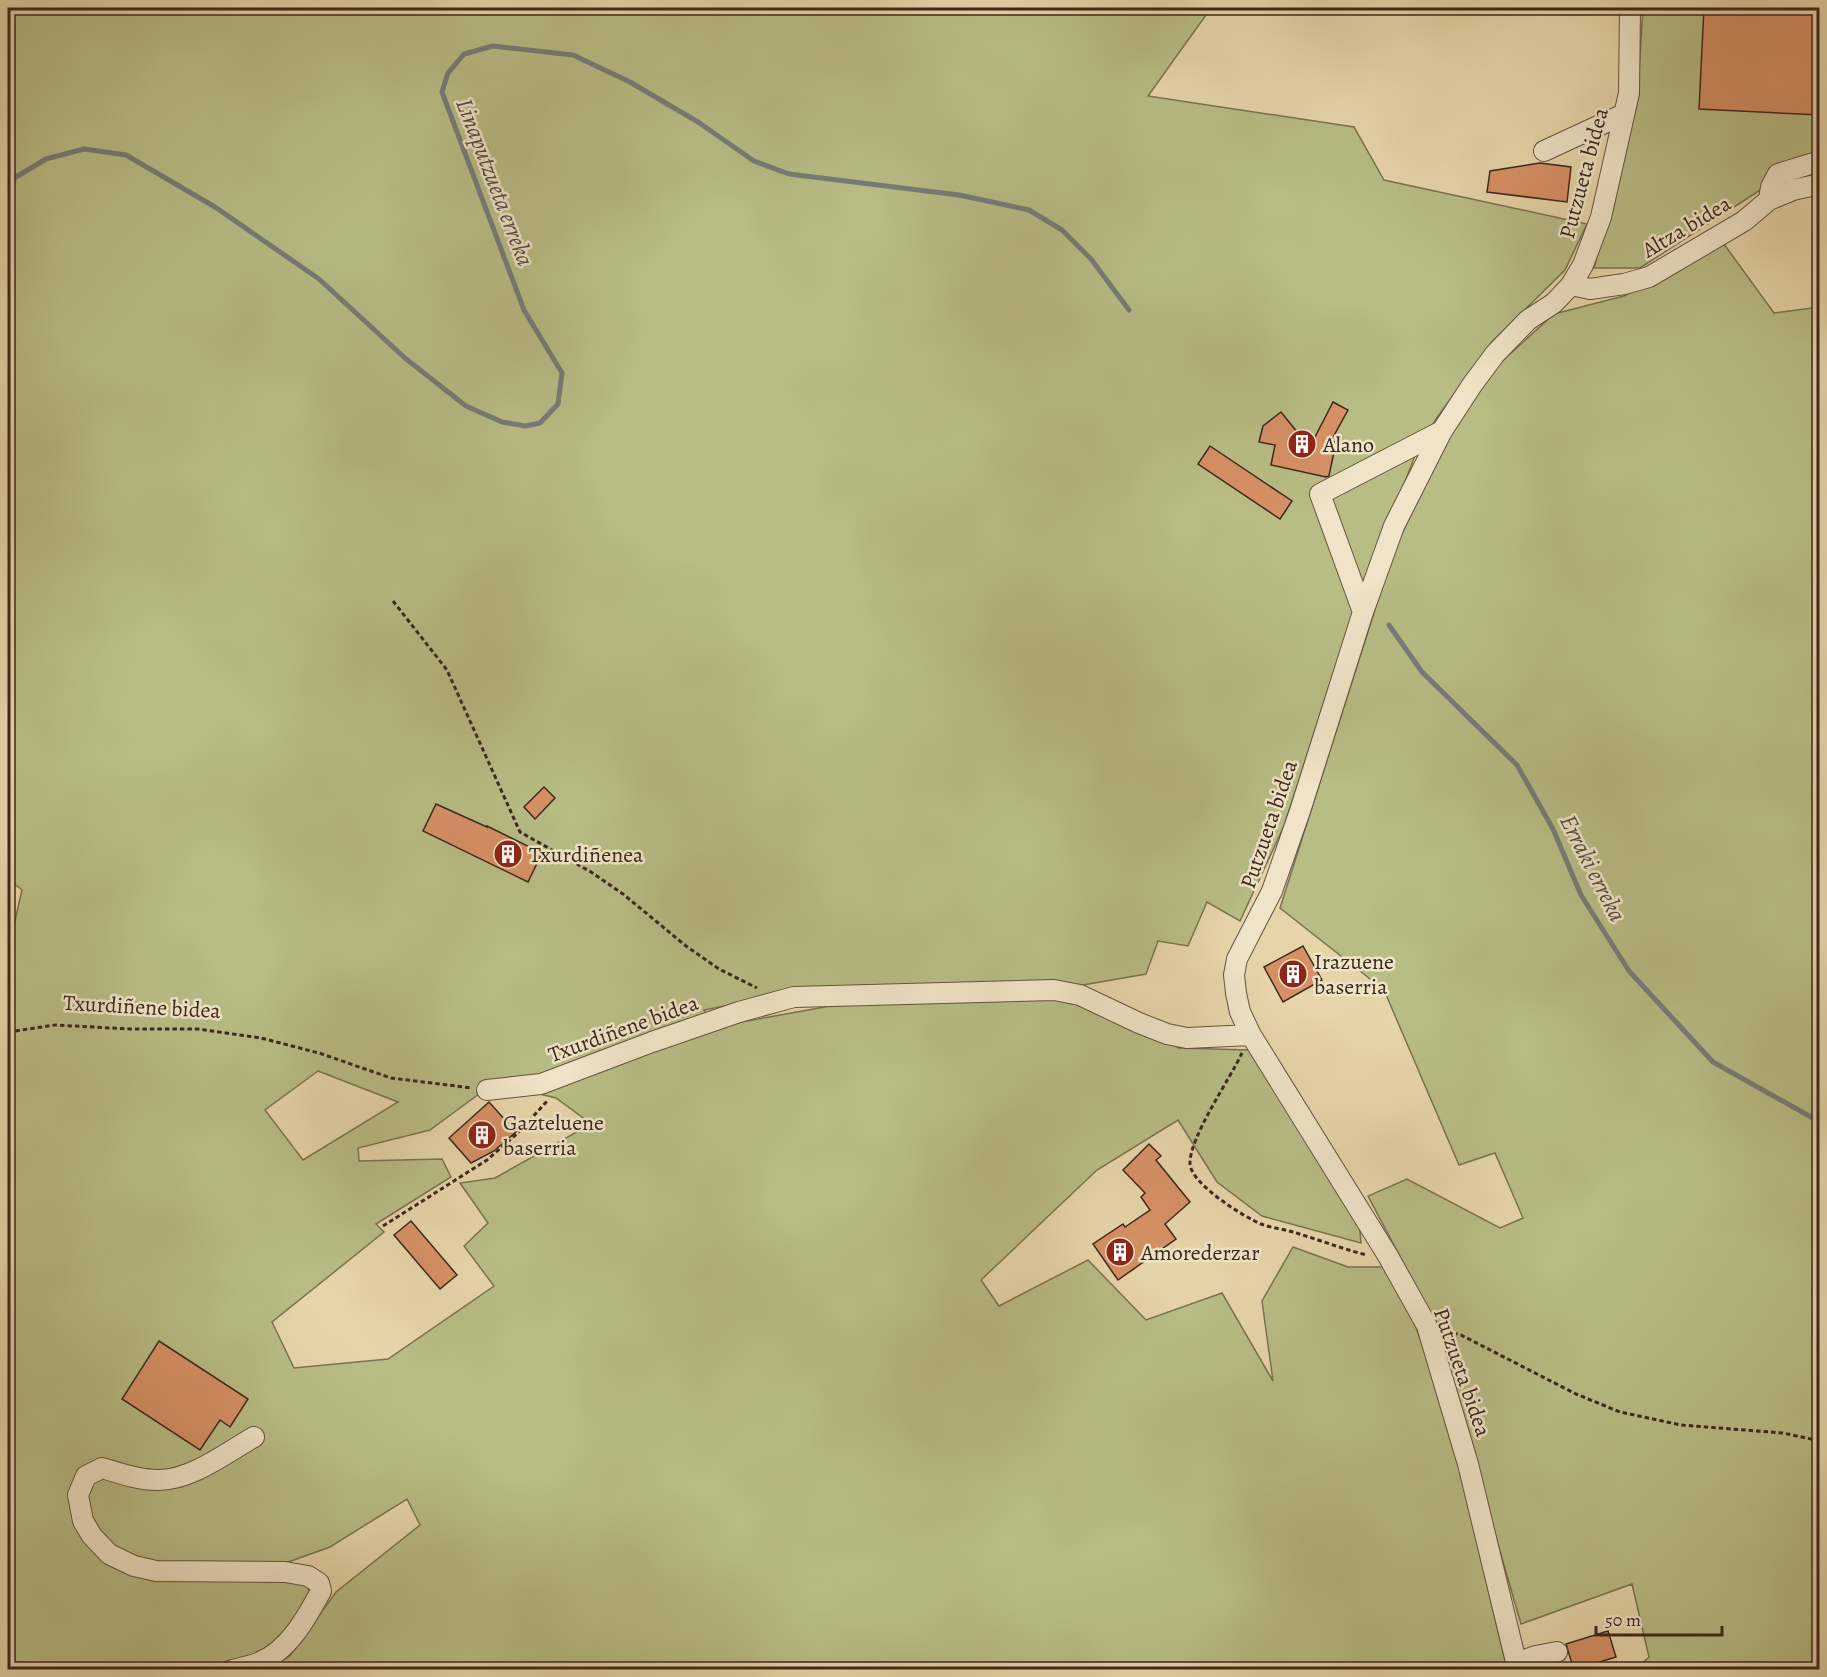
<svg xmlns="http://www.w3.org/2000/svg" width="1827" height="1677" viewBox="0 0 1827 1677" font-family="Alegreya,serif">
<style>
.green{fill:#b8bc85;stroke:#7a7251;stroke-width:1.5;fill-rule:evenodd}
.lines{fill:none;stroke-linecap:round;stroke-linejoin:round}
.stream{stroke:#767c78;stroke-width:5}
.building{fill:#d79066;stroke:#3c271d;stroke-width:1.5}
.minor-casing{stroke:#665240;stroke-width:22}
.path{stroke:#3c271d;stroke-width:3;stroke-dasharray:4.5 3;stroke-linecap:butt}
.minor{stroke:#efe4c7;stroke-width:20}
.labels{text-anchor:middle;stroke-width:5;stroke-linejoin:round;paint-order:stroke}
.street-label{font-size:22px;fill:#3c271d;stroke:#efe4c7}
.poi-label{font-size:22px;fill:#3c271d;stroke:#efe4c7;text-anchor:start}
.water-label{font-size:24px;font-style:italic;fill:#544a43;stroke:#efe4c7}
</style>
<rect width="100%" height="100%" fill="#e6d5a9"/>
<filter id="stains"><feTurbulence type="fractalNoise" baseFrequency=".00333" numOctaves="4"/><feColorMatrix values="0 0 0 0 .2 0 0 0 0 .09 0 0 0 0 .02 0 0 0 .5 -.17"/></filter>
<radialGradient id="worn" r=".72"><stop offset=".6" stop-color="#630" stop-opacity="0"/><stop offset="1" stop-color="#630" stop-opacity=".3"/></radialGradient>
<path class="green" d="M 8,8 L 1211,8 L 1148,96 L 1354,127 L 1384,180 L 1587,224 L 1565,270 L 1492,342 L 1436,419 L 1416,453 L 1344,640 L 1284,826 L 1240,921 L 1207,902 L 1188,946 L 1158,941 L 1146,974 L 1083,985 L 804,990 L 704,1010 L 714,1027 L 830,1006 L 1075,998 L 1179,1048 L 1249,1050 L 1359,1219 L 1361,1243 L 1262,1216 L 1217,1182 L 1178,1120 L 1097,1170 L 981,1280 L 999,1306 L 1088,1260 L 1146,1320 L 1222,1293 L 1273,1381 L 1262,1301 L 1293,1247 L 1348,1267 L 1383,1267 L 1413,1319 L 1447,1414 L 1507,1669 L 260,1669 L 289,1657 L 336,1592 L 420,1525 L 407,1499 L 330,1547 L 277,1566 L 304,1584 L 312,1594 L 283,1637 L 255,1654 L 219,1663 L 177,1670 L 8,1669 L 8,951 L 22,890 L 8,879 ZM 318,1071 L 398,1102 L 303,1160 L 265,1110 ZM 523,1090 L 556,1098 L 591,1124 L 495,1178 L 460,1183 L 488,1223 L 464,1246 L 494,1286 L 388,1359 L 294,1368 L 272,1322 L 384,1232 L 376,1224 L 451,1177 L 442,1159 L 359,1161 L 358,1148 L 430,1130 L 479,1094 Z
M 1643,8 L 1819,8 L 1819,168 L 1771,183 L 1640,268 L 1594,268 L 1637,103 Z
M 1724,244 L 1774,313 L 1819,307 L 1819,1669 L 1636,1669 L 1649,1657 L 1632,1584 L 1521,1624 L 1433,1319 L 1368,1196 L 1407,1179 L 1500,1228 L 1523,1218 L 1495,1153 L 1459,1165 L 1384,990 L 1280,908 L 1394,550 L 1453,428 L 1500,363 L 1554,314 L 1624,296 Z"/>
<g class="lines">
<path class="stream" d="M 8,187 L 16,177 L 46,159 L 84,149 L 126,155 L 215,207 L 319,279 L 406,359 L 466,406 L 502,422 L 525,426 L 540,423 L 558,404 L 562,373 L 524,310 L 442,92 L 448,73 L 464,54 L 493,46 L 573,55 L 630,82 L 698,122 L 754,161 L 789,174 L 959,195 L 1029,210 L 1062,230 L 1091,259 L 1129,310
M 1389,625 L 1422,672 L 1517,765 L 1553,829 L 1581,895 L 1629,971 L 1713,1062 L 1820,1122"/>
</g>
<path class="building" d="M 1704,8 L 1820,8 L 1820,115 L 1699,109 Z
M 1540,163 L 1571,167 L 1567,202 L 1487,192 L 1490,171 Z
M 1333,402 L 1348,410 L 1331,441 L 1336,442 L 1329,476 L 1326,477 L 1271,465 L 1275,445 L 1259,442 L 1263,426 L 1281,412 L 1298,433 L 1315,437 Z
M 1210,446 L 1292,501 L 1280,519 L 1198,464 Z
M 544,787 L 555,798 L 535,819 L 524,807 Z
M 436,804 L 487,827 L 487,826 L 542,853 L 528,882 L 423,831 Z
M 1303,946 L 1322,980 L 1283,1002 L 1264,967 Z
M 489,1102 L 516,1132 L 494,1151 L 471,1163 L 449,1138 Z
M 1149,1144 L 1161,1156 L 1156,1160 L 1190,1202 L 1165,1224 L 1176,1239 L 1118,1280 L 1093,1244 L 1123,1224 L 1125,1227 L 1150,1210 L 1141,1197 L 1145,1193 L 1123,1170 Z
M 411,1221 L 457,1275 L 440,1289 L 394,1235 Z
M 159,1341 L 248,1399 L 230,1427 L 220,1420 L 200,1450 L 122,1399 Z
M 1608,1631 L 1616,1657 L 1574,1670 L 1566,1644 Z"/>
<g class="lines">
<g class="minor-casing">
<path id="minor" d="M 1544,151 L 1624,114
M 1769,200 L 1771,187 L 1778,174 L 1820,161
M 1571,285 L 1590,289 L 1624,284 L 1649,277 L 1744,221 L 1769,200 L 1793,190 L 1820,184
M 1363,612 L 1320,494 L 1442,431
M 487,1090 L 541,1084 L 652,1042 L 739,1012 L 794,997 L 1054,990 L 1080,995 L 1139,1023 L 1167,1034 L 1187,1038 L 1251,1035
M 1516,1663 L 1536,1656 L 1557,1652
M 233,1670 C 242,1667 252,1666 260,1662 C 289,1650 307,1617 321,1591 L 319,1583 L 308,1576 L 285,1572 L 156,1571 L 134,1566 L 109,1554 L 92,1536 L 83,1521 L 78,1495 L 86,1476 L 102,1468 C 119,1473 138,1480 157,1480 C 190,1481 226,1453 254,1437
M 1518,1670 L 1468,1464 L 1427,1326 L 1388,1256 L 1251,1035 L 1240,1012 L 1236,993 L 1234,975 L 1237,959 L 1272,891 L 1300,811 L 1363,612 L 1394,526 L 1442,431 L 1472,385 L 1495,354 L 1528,320 L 1554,303 L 1571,285 L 1583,265 L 1601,217 L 1629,93 L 1630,8"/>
</g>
<path class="path" d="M 393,601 L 447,670 L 520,832 L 591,872 L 623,894 L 686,946 L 719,969 L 757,988
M 8,1032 L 55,1025 L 130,1029 L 198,1029 L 261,1038 L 319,1053 L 391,1078 L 472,1088
M 1242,1053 C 1230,1079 1189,1138 1190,1164 C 1191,1184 1244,1217 1261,1224 C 1271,1228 1283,1229 1293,1232 C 1317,1239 1342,1249 1367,1255
M 383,1226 L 487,1160 L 519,1132 L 548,1100
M 1446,1331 L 1461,1335 L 1576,1394 L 1620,1412 L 1681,1425 L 1783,1433 L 1820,1441"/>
<use href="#minor" class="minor"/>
</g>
<defs>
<g id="building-disc" transform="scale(1.5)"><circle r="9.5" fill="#8f2418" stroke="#efe4c7"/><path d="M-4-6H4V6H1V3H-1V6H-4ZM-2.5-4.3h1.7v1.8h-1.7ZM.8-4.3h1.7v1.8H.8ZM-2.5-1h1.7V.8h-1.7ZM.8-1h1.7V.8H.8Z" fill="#fff"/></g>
</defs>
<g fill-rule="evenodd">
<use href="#building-disc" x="1302" y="444"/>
<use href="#building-disc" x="508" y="854"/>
<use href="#building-disc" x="1293" y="974"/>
<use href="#building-disc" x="482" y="1135"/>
<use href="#building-disc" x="1120" y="1252"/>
</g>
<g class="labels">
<g class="street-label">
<text transform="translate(1583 173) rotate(-75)" y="8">Putzueta bidea</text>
<text transform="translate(1686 226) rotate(-31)" y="8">Altza bidea</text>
<text transform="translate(1268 824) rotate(-71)" y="8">Putzueta bidea</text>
<text transform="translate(142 1006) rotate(3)" y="8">Txurdiñene bidea</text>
<text transform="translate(623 1028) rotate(-20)" y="8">Txurdiñene bidea</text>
<text transform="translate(1463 1372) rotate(71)" y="8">Putzueta bidea</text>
</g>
<g class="poi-label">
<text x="1323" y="452">Alano</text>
<text x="529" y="862">Txurdiñenea</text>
<text x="1314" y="969">Irazuene<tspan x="1314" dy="25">baserria</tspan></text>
<text x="503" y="1130">Gazteluene<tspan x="503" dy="25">baserria</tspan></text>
<text x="1141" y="1260">Amorederzar</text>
</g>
<g class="water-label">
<text transform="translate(495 182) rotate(69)" y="8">Linaputzueta erreka</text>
<text transform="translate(1593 868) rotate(63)" y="8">Erraki erreka</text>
</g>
</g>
<rect width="1827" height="1677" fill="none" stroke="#e6d5a9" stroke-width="30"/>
<rect x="9" y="9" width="1809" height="1659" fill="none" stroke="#3c271d" stroke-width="3"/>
<rect x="15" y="15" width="1797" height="1647" fill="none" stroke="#3c271d" stroke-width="1.5"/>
<path d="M1596 1626v9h126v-9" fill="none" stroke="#3c271d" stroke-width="3"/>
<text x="1605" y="1626" font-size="18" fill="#3c271d" stroke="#efe4c7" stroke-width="4.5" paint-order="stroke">50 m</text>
<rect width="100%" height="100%" filter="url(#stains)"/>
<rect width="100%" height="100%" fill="url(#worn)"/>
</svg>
